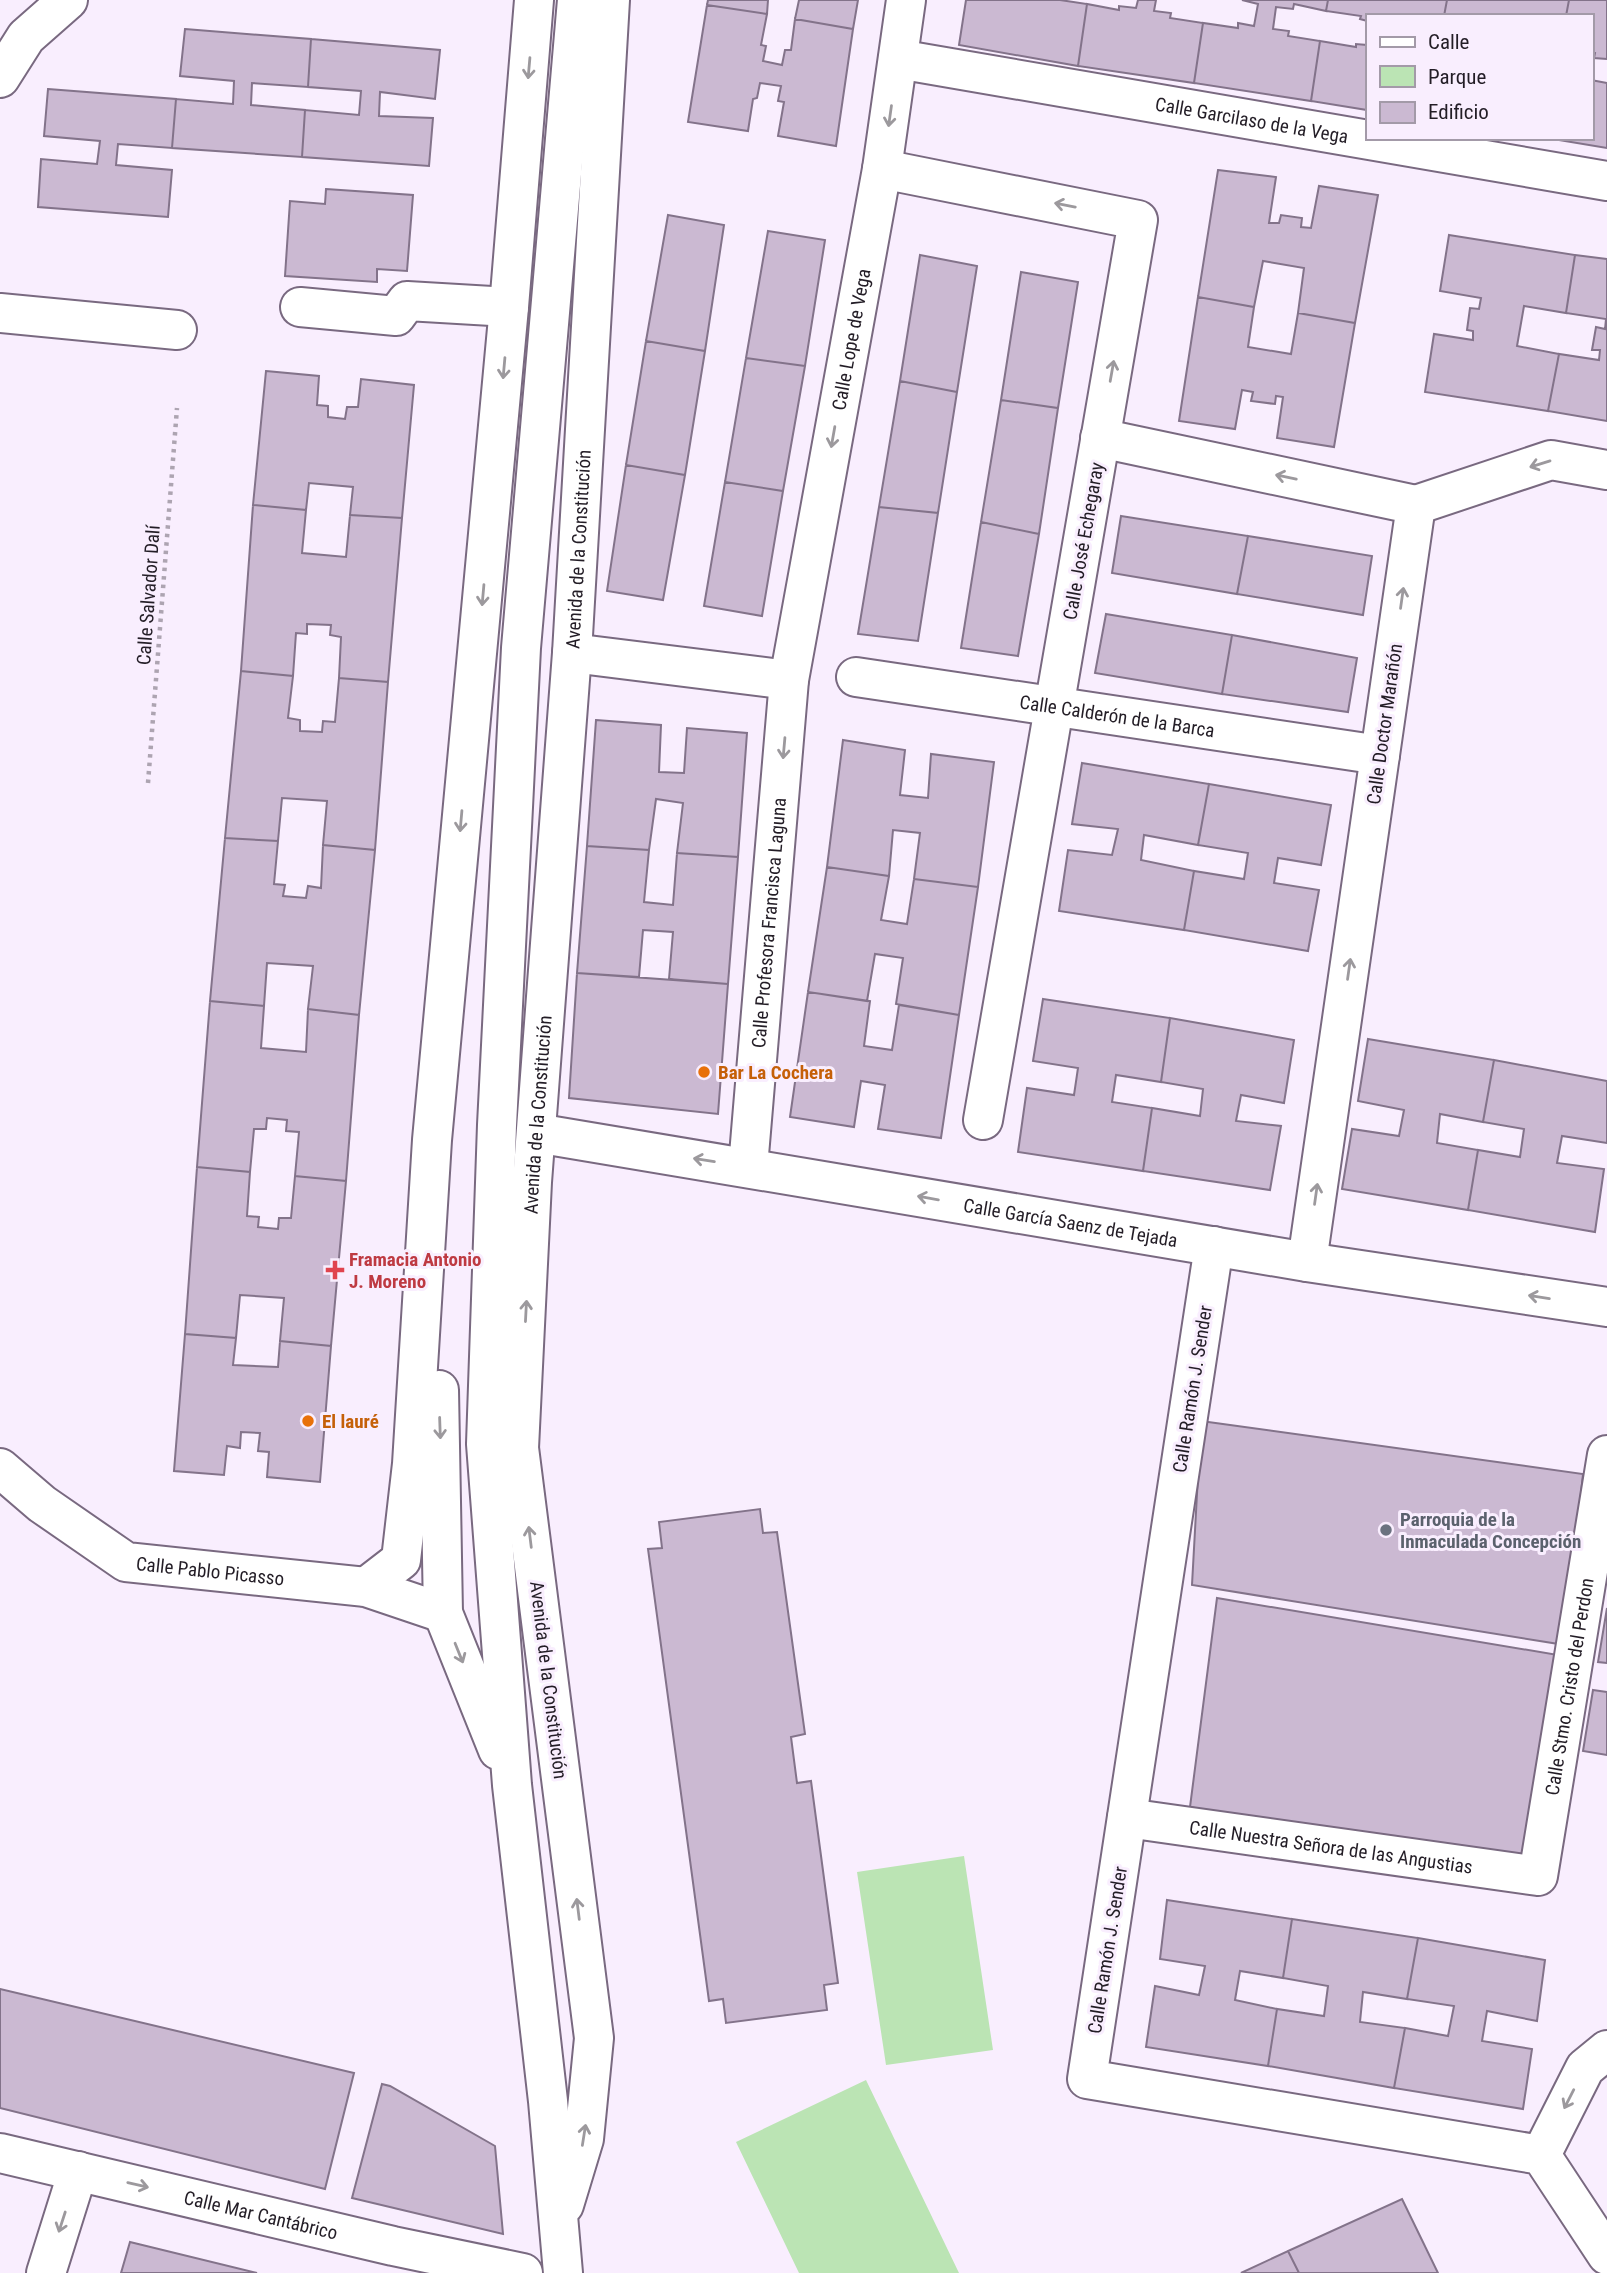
<svg xmlns="http://www.w3.org/2000/svg" width="1607" height="2273" viewBox="0 0 1607 2273" font-family="'Roboto Condensed',sans-serif">
<style>
.green{fill:#bbe4b4}
.building{fill:#cbb9d2;stroke:#83738a;stroke-width:2}
.lines{fill:none;stroke-linecap:round;stroke-linejoin:round}
.minor-casing{stroke:#796980;stroke-width:42}
.path{stroke:#ada4b1;stroke-width:4.5;stroke-dasharray:3.5 5;stroke-linecap:butt}
.minor{stroke:#fff;stroke-width:38}
.oneway{stroke:#9c999d}
.food-dot{fill:#e8710a;stroke:#f9eefe;stroke-width:2.5}
.health-dot{fill:#e0444e;stroke:#f9eefe;stroke-width:2.5}
.worship-dot{fill:#6b7280;stroke:#f9eefe;stroke-width:2.5}
.labels{text-anchor:middle;stroke-width:6;stroke-linejoin:round;paint-order:stroke}
.street-label{font-size:19px;fill:#231d26;stroke:#f9eefe}
.food-label{font-size:19px;font-weight:bold;fill:#c56008;stroke:#f9eefe;text-anchor:start}
.health-label{font-size:19px;font-weight:bold;fill:#be3a42;stroke:#f9eefe;text-anchor:start}
.worship-label{font-size:19px;font-weight:bold;fill:#5b616d;stroke:#f9eefe;text-anchor:start}
</style>
<rect width="100%" height="100%" fill="#f9eefe"/>
<path class="green" d="M 964,1856 L 993,2050 L 886,2065 L 857,1872 Z
M 866,2080 L 959,2273 L 799,2273 L 736,2142 Z"/>
<path class="building" d="M 708,0 L 768,0 L 767,14 L 707,5 Z
M 799,0 L 858,0 L 853,29 L 795,19 Z
M 966,0 L 1060,0 L 1087,4 L 1078,66 L 959,45 Z
M 1138,0 L 1156,0 L 1154,11 L 1171,13 L 1170,18 L 1203,23 L 1194,83 L 1078,66 L 1087,4 L 1119,10 L 1119,6 L 1136,8 Z
M 1242,0 L 1328,0 L 1326,11 L 1294,4 L 1293,9 L 1276,7 L 1273,29 L 1289,31 L 1288,36 L 1320,41 L 1311,101 L 1194,83 L 1203,23 L 1238,28 L 1238,23 L 1254,26 L 1258,4 Z
M 1328,0 L 1447,0 L 1444,16 L 1367,16 L 1367,21 L 1360,19 L 1361,16 L 1326,11 Z
M 1447,0 L 1569,0 L 1566,16 L 1444,16 Z
M 1569,0 L 1607,0 L 1607,59 L 1594,58 L 1595,53 L 1591,52 L 1591,16 L 1566,16 Z
M 707,5 L 767,14 L 761,45 L 766,46 L 763,61 L 782,65 L 785,50 L 791,50 L 795,19 L 853,29 L 836,146 L 778,136 L 784,102 L 778,101 L 781,86 L 760,83 L 757,98 L 753,99 L 748,131 L 688,122 Z
M 185,29 L 311,39 L 308,87 L 252,83 L 251,105 L 305,110 L 302,157 L 172,148 L 176,99 L 233,104 L 234,81 L 180,76 Z
M 311,39 L 440,50 L 435,99 L 380,92 L 379,116 L 433,118 L 429,166 L 302,157 L 305,110 L 359,115 L 361,91 L 308,87 Z
M 1320,41 L 1356,47 L 1356,44 L 1367,45 L 1367,110 L 1311,101 Z
M 1591,80 L 1607,83 L 1607,148 L 1547,138 L 1591,138 Z
M 48,89 L 176,99 L 172,148 L 118,144 L 116,165 L 172,170 L 168,217 L 38,207 L 41,159 L 97,164 L 100,141 L 44,136 Z
M 1218,170 L 1276,177 L 1269,223 L 1279,223 L 1281,215 L 1302,218 L 1301,227 L 1311,228 L 1319,186 L 1378,195 L 1355,323 L 1298,313 L 1304,268 L 1263,261 L 1254,307 L 1198,297 Z
M 326,189 L 413,195 L 407,271 L 377,269 L 377,282 L 285,276 L 290,201 L 325,204 Z
M 668,215 L 724,225 L 705,351 L 646,341 Z
M 768,231 L 825,240 L 805,366 L 746,358 Z
M 1449,235 L 1575,255 L 1566,313 L 1524,306 L 1517,346 L 1559,354 L 1548,411 L 1425,392 L 1434,334 L 1473,340 L 1473,331 L 1467,330 L 1470,308 L 1479,309 L 1481,298 L 1440,291 Z
M 920,255 L 977,266 L 957,392 L 900,381 Z
M 1575,255 L 1607,259 L 1607,421 L 1548,411 L 1559,354 L 1599,360 L 1600,350 L 1592,350 L 1596,327 L 1605,329 L 1606,319 L 1566,313 Z
M 1021,272 L 1078,282 L 1058,408 L 1001,400 Z
M 1198,297 L 1254,307 L 1248,347 L 1291,354 L 1298,313 L 1355,323 L 1334,447 L 1277,438 L 1283,397 L 1276,396 L 1275,404 L 1251,401 L 1253,392 L 1242,390 L 1235,429 L 1179,421 Z
M 646,341 L 705,351 L 685,475 L 626,465 Z
M 746,358 L 805,366 L 783,491 L 725,482 Z
M 266,371 L 319,376 L 317,405 L 328,406 L 328,417 L 345,419 L 347,407 L 358,407 L 361,379 L 414,385 L 402,518 L 350,515 L 353,487 L 309,483 L 306,510 L 253,505 Z
M 900,381 L 957,392 L 938,513 L 879,507 Z
M 1001,400 L 1058,408 L 1039,534 L 981,522 Z
M 626,465 L 685,475 L 663,600 L 607,591 Z
M 725,482 L 783,491 L 762,616 L 704,606 Z
M 253,505 L 306,510 L 302,553 L 346,557 L 350,515 L 402,518 L 388,682 L 339,678 L 341,637 L 330,635 L 331,625 L 307,624 L 307,634 L 296,633 L 293,676 L 241,671 Z
M 879,507 L 938,513 L 918,641 L 858,634 Z
M 1121,516 L 1248,536 L 1237,594 L 1112,573 Z
M 981,522 L 1039,534 L 1018,656 L 961,648 Z
M 1248,536 L 1372,556 L 1363,615 L 1237,594 Z
M 1106,614 L 1232,635 L 1222,694 L 1095,673 Z
M 1232,635 L 1357,658 L 1348,712 L 1222,694 Z
M 241,671 L 293,676 L 288,718 L 300,720 L 300,731 L 322,732 L 323,721 L 335,722 L 339,678 L 388,682 L 375,850 L 323,845 L 327,801 L 282,798 L 278,841 L 225,838 Z
M 596,720 L 661,725 L 659,772 L 684,773 L 687,728 L 747,733 L 738,857 L 677,853 L 683,803 L 656,799 L 649,850 L 587,846 Z
M 843,740 L 905,750 L 900,795 L 928,798 L 931,754 L 994,762 L 978,887 L 914,879 L 920,833 L 893,830 L 889,876 L 827,867 Z
M 1082,763 L 1209,784 L 1198,845 L 1144,835 L 1141,860 L 1194,871 L 1184,930 L 1059,911 L 1068,850 L 1112,855 L 1118,829 L 1072,824 Z
M 1209,784 L 1331,805 L 1321,865 L 1278,858 L 1274,883 L 1319,890 L 1308,951 L 1184,930 L 1194,871 L 1244,879 L 1248,853 L 1198,845 Z
M 225,838 L 278,841 L 274,884 L 285,885 L 283,896 L 306,898 L 308,886 L 321,888 L 323,845 L 375,850 L 359,1015 L 308,1009 L 313,966 L 267,963 L 264,1006 L 210,1001 Z
M 587,846 L 649,850 L 644,902 L 673,905 L 677,853 L 738,857 L 728,984 L 669,979 L 673,932 L 643,930 L 639,977 L 577,973 Z
M 827,867 L 889,876 L 881,920 L 907,924 L 914,879 L 978,887 L 959,1015 L 896,1004 L 903,958 L 875,954 L 867,1001 L 808,992 Z
M 577,973 L 728,984 L 718,1114 L 569,1098 Z
M 808,992 L 870,1001 L 864,1046 L 892,1050 L 899,1005 L 959,1015 L 941,1138 L 878,1129 L 885,1085 L 861,1081 L 854,1127 L 790,1117 Z
M 1043,999 L 1170,1018 L 1161,1082 L 1116,1075 L 1112,1102 L 1152,1108 L 1143,1171 L 1018,1152 L 1027,1088 L 1074,1095 L 1078,1068 L 1033,1061 Z
M 210,1001 L 264,1006 L 261,1048 L 306,1052 L 308,1009 L 359,1015 L 346,1181 L 295,1176 L 299,1132 L 286,1131 L 287,1120 L 267,1118 L 266,1129 L 254,1129 L 250,1172 L 197,1167 Z
M 1170,1018 L 1294,1040 L 1284,1103 L 1241,1095 L 1236,1121 L 1281,1126 L 1270,1190 L 1143,1171 L 1152,1108 L 1200,1116 L 1203,1089 L 1161,1082 Z
M 1368,1039 L 1494,1060 L 1483,1122 L 1440,1114 L 1437,1143 L 1478,1150 L 1468,1210 L 1342,1189 L 1352,1129 L 1399,1136 L 1404,1110 L 1358,1101 Z
M 1494,1060 L 1607,1081 L 1607,1143 L 1562,1136 L 1557,1163 L 1604,1169 L 1595,1232 L 1468,1210 L 1478,1150 L 1520,1157 L 1524,1129 L 1483,1122 Z
M 197,1167 L 250,1172 L 247,1216 L 259,1217 L 258,1227 L 278,1229 L 279,1218 L 291,1218 L 295,1176 L 346,1181 L 331,1346 L 280,1341 L 284,1298 L 240,1295 L 236,1338 L 185,1334 Z
M 185,1334 L 236,1338 L 233,1365 L 278,1367 L 280,1341 L 331,1346 L 320,1482 L 267,1477 L 269,1452 L 258,1451 L 260,1433 L 241,1432 L 240,1448 L 227,1446 L 224,1475 L 174,1471 Z
M 1201,1421 L 1583,1474 L 1565,1645 L 1192,1585 Z
M 760,1509 L 763,1533 L 777,1532 L 805,1734 L 791,1737 L 797,1783 L 811,1781 L 838,1983 L 824,1985 L 827,2010 L 726,2023 L 723,1999 L 709,2001 L 648,1549 L 662,1548 L 659,1522 Z
M 1217,1598 L 1558,1655 L 1526,1875 L 1190,1807 Z
M 1607,1608 L 1607,1663 L 1598,1662 Z
M 1593,1690 L 1607,1692 L 1607,1755 L 1583,1751 Z
M 1167,1900 L 1292,1919 L 1283,1978 L 1240,1971 L 1235,2000 L 1277,2009 L 1268,2066 L 1146,2047 L 1155,1986 L 1199,1995 L 1205,1966 L 1160,1959 Z
M 1292,1919 L 1418,1938 L 1407,1999 L 1363,1992 L 1360,2022 L 1405,2028 L 1394,2088 L 1268,2066 L 1277,2009 L 1324,2016 L 1328,1986 L 1283,1978 Z
M 1418,1938 L 1545,1960 L 1537,2021 L 1487,2011 L 1482,2041 L 1532,2049 L 1523,2109 L 1394,2088 L 1405,2028 L 1448,2036 L 1454,2006 L 1407,1999 Z
M 0,1989 L 354,2073 L 325,2189 L 0,2108 Z
M 382,2084 L 390,2086 L 495,2146 L 503,2234 L 352,2198 Z
M 1402,2199 L 1438,2273 L 1299,2273 L 1288,2251 Z
M 130,2242 L 257,2273 L 121,2273 Z
M 1288,2251 L 1299,2273 L 1241,2273 Z"/>
<g class="lines">
<g class="minor-casing">
<g id="minor">
<path id="s1" d="M 898,59 L 1607,181"/>
<path d="M 0,78 L 26,37 L 68,0"/>
<path d="M 882,169 L 1138,220 L 983,1120"/>
<path d="M 300,307 L 396,316 L 407,301 L 509,307"/>
<path d="M 0,313 L 177,330"/>
<path d="M 1100,438 L 1416,505 L 1307,1262"/>
<path d="M 1416,505 L 1551,460 L 1607,470"/>
<path d="M 572,653 L 789,680"/>
<path id="s2" d="M 856,677 L 1380,755"/>
<path id="s3" d="M 536,1133 L 1307,1262 L 1607,1307"/>
<path id="s4" d="M 748,1167 L 789,680 L 882,169 L 906,0"/>
<path d="M 1214,1246 L 1087,2079 L 1541,2155 L 1607,2255"/>
<path d="M 439,1390 L 443,1613 L 498,1750"/>
<path id="s5" d="M 0,1468 L 42,1504 L 126,1562 L 366,1587 L 443,1613"/>
<path d="M 366,1587 L 401,1560 L 412,1464 L 432,1140 L 509,307 L 534,0"/>
<path id="s6" d="M 1127,1818 L 1538,1876 L 1607,1455"/>
<path id="s7" d="M 0,2153 L 393,2246 L 523,2273"/>
<path d="M 1541,2155 L 1585,2068 L 1607,2050"/>
<path id="s8" d="M 564,2205 L 584,2139 L 594,2038 L 519,1448 L 532,1182 L 572,653 L 610,0"/>
<path d="M 46,2273 L 78,2171"/>
<path d="M 563,2273 L 548,2101 L 512,1785 L 486,1444 L 497,1125 L 521,648 L 577,0"/>
</g>
</g>
<path class="path" d="M 148,783 L 177,408"/>
<use href="#minor" class="minor"/>
</g>
<defs><path id="oneway-shaft" d="M-6 0H5M1.5-3L5.5 0L1.5 3" fill="none" stroke-width="1.6" stroke-linecap="round" stroke-linejoin="round" transform="scale(1.75)"/></defs>
<g class="oneway">
<use href="#oneway-shaft" transform="translate(529 68) rotate(95)"/>
<use href="#oneway-shaft" transform="translate(890 116) rotate(98)"/>
<use href="#oneway-shaft" transform="translate(1065 205) rotate(-169)"/>
<use href="#oneway-shaft" transform="translate(504 368) rotate(95)"/>
<use href="#oneway-shaft" transform="translate(1112 371) rotate(-80)"/>
<use href="#oneway-shaft" transform="translate(833 437) rotate(100)"/>
<use href="#oneway-shaft" transform="translate(1540 464) rotate(163)"/>
<use href="#oneway-shaft" transform="translate(1286 477) rotate(-168)"/>
<use href="#oneway-shaft" transform="translate(483 595) rotate(95)"/>
<use href="#oneway-shaft" transform="translate(1402 598) rotate(-82)"/>
<use href="#oneway-shaft" transform="translate(784 748) rotate(95)"/>
<use href="#oneway-shaft" transform="translate(461 821) rotate(95)"/>
<use href="#oneway-shaft" transform="translate(1349 969) rotate(-82)"/>
<use href="#oneway-shaft" transform="translate(704 1160) rotate(-171)"/>
<use href="#oneway-shaft" transform="translate(1316 1194) rotate(-82)"/>
<use href="#oneway-shaft" transform="translate(928 1198) rotate(-170)"/>
<use href="#oneway-shaft" transform="translate(1539 1297) rotate(-171)"/>
<use href="#oneway-shaft" transform="translate(526 1311) rotate(-87)"/>
<use href="#oneway-shaft" transform="translate(440 1428) rotate(88)"/>
<use href="#oneway-shaft" transform="translate(530 1537) rotate(-97)"/>
<use href="#oneway-shaft" transform="translate(459 1653) rotate(68)"/>
<use href="#oneway-shaft" transform="translate(578 1909) rotate(-97)"/>
<use href="#oneway-shaft" transform="translate(1569 2099) rotate(117)"/>
<use href="#oneway-shaft" transform="translate(584 2135) rotate(-81)"/>
<use href="#oneway-shaft" transform="translate(138 2185) rotate(13)"/>
<use href="#oneway-shaft" transform="translate(62 2222) rotate(108)"/>
</g>
<g class="food-dot">
<circle cx="704" cy="1072" r="7"/>
<circle cx="308" cy="1421" r="7"/>
</g>
<path class="health-dot" d="M331.5 1259.5h7v7h7v7h-7v7h-7v-7h-7v-7h7z"/>
<circle class="worship-dot" cx="1386" cy="1530" r="7"/>
<g class="labels">
<g class="street-label">
<text dy="7" stroke="none"><textPath href="#s1" startOffset="359">Calle Garcilaso de la Vega</textPath></text>
<text dy="7" stroke="none"><textPath href="#s4" startOffset="835">Calle Lope de Vega</textPath></text>
<text transform="translate(1083 541) rotate(-80)" y="7">Calle José Echegaray</text>
<text dy="7" stroke="none"><textPath href="#s8" startOffset="1666">Avenida de la Constitución</textPath></text>
<text transform="translate(148 595) rotate(-86)" y="7">Calle Salvador Dalí</text>
<text dy="7" stroke="none"><textPath href="#s2" startOffset="264">Calle Calderón de la Barca</textPath></text>
<text transform="translate(1384 724) rotate(-82)" y="7">Calle Doctor Marañón</text>
<text dy="7" stroke="none"><textPath href="#s4" startOffset="245">Calle Profesora Francisca Laguna</textPath></text>
<text dy="7" stroke="none"><textPath href="#s8" startOffset="1099">Avenida de la Constitución</textPath></text>
<text dy="7" stroke="none"><textPath href="#s3" startOffset="542">Calle García Saenz de Tejada</textPath></text>
<text transform="translate(1192 1389) rotate(-81)" y="7">Calle Ramón J. Sender</text>
<text dy="7" stroke="none"><textPath href="#s5" startOffset="242">Calle Pablo Picasso</textPath></text>
<text transform="translate(549 1680) rotate(83)" y="7">Avenida de la Constitución</text>
<text dy="7" stroke="none"><textPath href="#s6" startOffset="607">Calle Stmo. Cristo del Perdon</textPath></text>
<text dy="7" stroke="none"><textPath href="#s6" startOffset="206">Calle Nuestra Señora de las Angustias</textPath></text>
<text transform="translate(1107 1950) rotate(-81)" y="7">Calle Ramón J. Sender</text>
<text dy="7" stroke="none"><textPath href="#s7" startOffset="268">Calle Mar Cantábrico</textPath></text>
</g>
<g class="food-label">
<text x="718" y="1079">Bar La Cochera</text>
<text x="322" y="1428">El lauré</text>
</g>
<g class="health-label">
<text x="349" y="1266">Framacia Antonio<tspan x="349" dy="22">J. Moreno</tspan></text>
</g>
<g class="worship-label">
<text x="1400" y="1526">Parroquia de la<tspan x="1400" dy="22">Inmaculada Concepción</tspan></text>
</g>
</g>
<rect x="1366" y="14" width="228" height="126" fill="#f9eefe" stroke="#a39aa8" stroke-width="2"/>
<rect x="1380" y="37" width="35" height="10" fill="#ffffff" stroke="#a39aa8" stroke-width="2"/>
<text x="1428" y="49" font-size="21" fill="#231d26">Calle</text>
<rect x="1380" y="66" width="35" height="21" fill="#bbe4b4" stroke="#a39aa8" stroke-width="2"/>
<text x="1428" y="84" font-size="21" fill="#231d26">Parque</text>
<rect x="1380" y="102" width="35" height="21" fill="#cbb9d2" stroke="#a39aa8" stroke-width="2"/>
<text x="1428" y="119" font-size="21" fill="#231d26">Edificio</text>
</svg>
